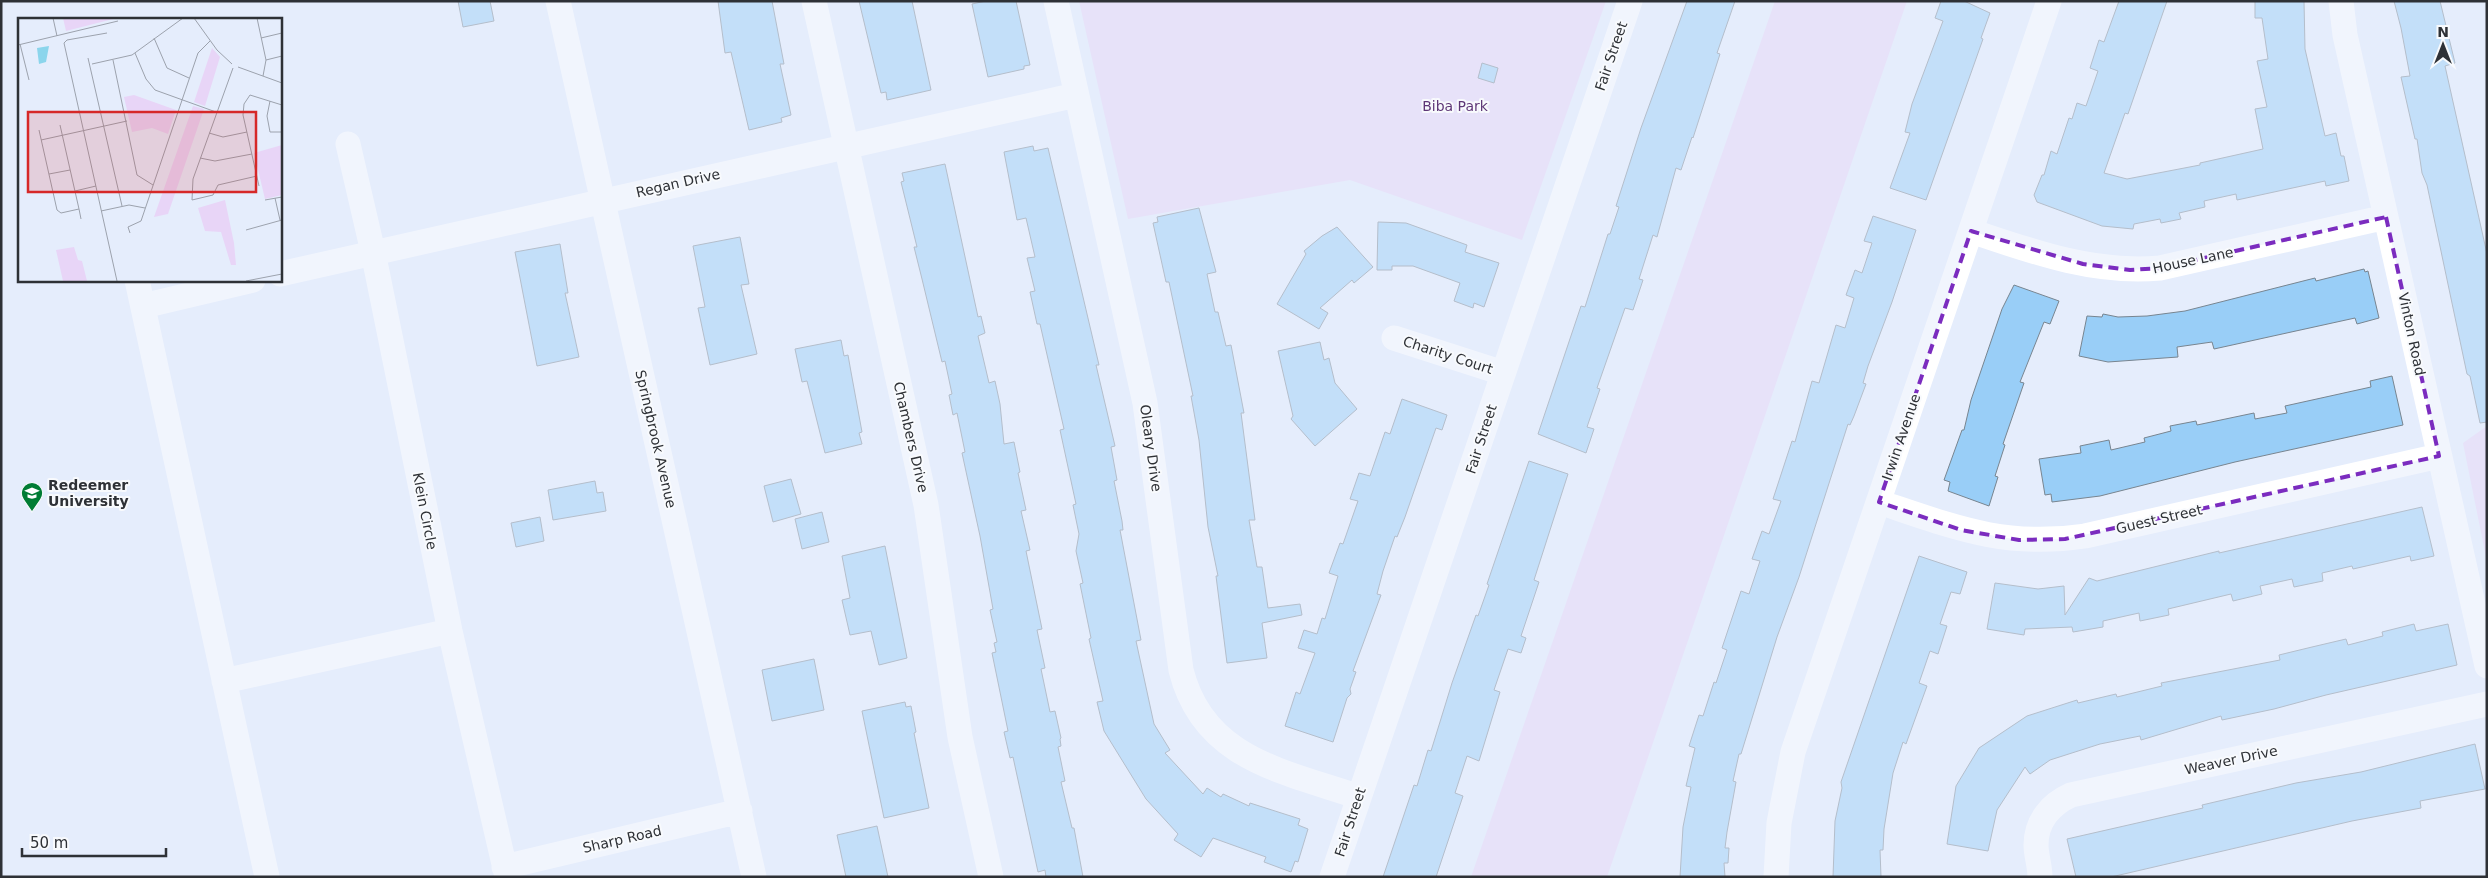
<svg xmlns="http://www.w3.org/2000/svg" width="2488" height="878" viewBox="0 0 2488 878" font-family="'DejaVu Sans',sans-serif">
<style>
.green{fill:#e8d5f7}
.building{fill:#99cef7;stroke:#788590}
.lines{fill:none;stroke-linecap:round;stroke-linejoin:round}
.minor{stroke:#fff;stroke-width:25}
.marked{fill:none;stroke:#7b2cbf;stroke-width:4;stroke-dasharray:10 6;stroke-linejoin:round}
.labels{text-anchor:middle;stroke-width:4;stroke-linejoin:round;paint-order:stroke}
.street-label{font-size:14px;fill:#2e3136;stroke:#f8fafd}
.park-label{font-size:14px;fill:#5e3777;stroke:#f8fafd}
.poi-label{font-size:14px;font-weight:bold;fill:#2e3136;stroke:#f8fafd;text-anchor:start}
.inset-road{fill:none;stroke:#9ca2ad;stroke-width:1}
.view{fill:#d62828;fill-opacity:0.15;stroke:#d62828;stroke-width:2.5}
.inset-edge{fill:none;stroke:#2e3136;stroke-width:2.5}
</style>
<rect width="100%" height="100%" fill="#e5edfc"/>
<path class="green" d="M 1079,1 L 1606,1 L 1522,240 L 1350,180 L 1128,219 Z
M 1775,1 L 1907,1 L 1607,877 L 1471,877 Z
M 2487,426 L 2487,562 L 2463,443 Z"/>
<path class="building" d="M 458,1 L 490,1 L 494,21 L 463,27 Z
M 718,1 L 772,1 L 784,64 L 780,64 L 791,115 L 781,118 L 782,122 L 749,130 L 731,52 L 725,53 Z
M 859,1 L 912,1 L 931,90 L 887,100 L 886,92 L 881,93 Z
M 986,1 L 1016,1 L 1030,65 L 1024,66 L 1024,69 L 988,77 L 972,4 Z
M 1687,1 L 1735,1 L 1717,53 L 1720,54 L 1693,138 L 1692,137 L 1681,170 L 1676,168 L 1657,237 L 1653,235 L 1639,279 L 1643,280 L 1633,310 L 1625,308 L 1597,388 L 1600,389 L 1587,427 L 1594,429 L 1586,453 L 1538,434 L 1581,306 L 1585,307 L 1608,234 L 1610,234 L 1619,207 L 1616,206 L 1641,128 Z
M 1941,1 L 1964,1 L 1990,13 L 1981,38 L 1983,39 L 1926,200 L 1890,188 L 1910,133 L 1905,132 L 1912,104 L 1943,21 L 1935,18 Z
M 2119,1 L 2167,1 L 2128,114 L 2125,113 L 2104,173 L 2127,179 L 2200,165 L 2200,163 L 2263,149 L 2255,109 L 2267,107 L 2257,61 L 2268,59 L 2262,18 L 2255,18 L 2255,1 L 2304,1 L 2305,49 L 2325,136 L 2336,133 L 2341,156 L 2344,156 L 2349,181 L 2326,186 L 2325,181 L 2237,200 L 2236,194 L 2204,201 L 2205,207 L 2179,213 L 2181,219 L 2161,223 L 2160,219 L 2134,224 L 2133,229 L 2102,226 L 2037,202 L 2034,195 L 2042,175 L 2044,175 L 2051,151 L 2057,154 L 2069,118 L 2072,119 L 2077,103 L 2086,106 L 2098,71 L 2090,68 L 2099,40 L 2104,42 Z
M 2394,1 L 2440,1 L 2455,63 L 2445,66 L 2487,254 L 2487,422 L 2480,423 L 2470,376 L 2467,374 L 2427,185 L 2422,173 L 2417,139 L 2415,139 L 2401,77 L 2410,76 L 2401,28 Z
M 1482,63 L 1498,68 L 1494,83 L 1478,78 Z
M 1033,146 L 1034,151 L 1048,148 L 1099,365 L 1096,365 L 1115,446 L 1111,447 L 1117,480 L 1114,481 L 1122,521 L 1123,530 L 1120,530 L 1141,640 L 1136,641 L 1154,724 L 1170,750 L 1165,753 L 1203,794 L 1207,788 L 1221,797 L 1223,794 L 1249,806 L 1250,803 L 1300,819 L 1298,825 L 1308,829 L 1298,862 L 1295,861 L 1291,872 L 1264,862 L 1266,857 L 1213,838 L 1201,857 L 1174,840 L 1178,834 L 1146,799 L 1104,731 L 1097,702 L 1103,701 L 1089,639 L 1091,638 L 1080,584 L 1083,583 L 1076,551 L 1079,534 L 1073,505 L 1076,504 L 1060,430 L 1064,429 L 1040,324 L 1037,324 L 1030,292 L 1035,291 L 1027,258 L 1035,257 L 1026,218 L 1017,220 L 1004,152 Z
M 945,164 L 978,317 L 981,316 L 985,333 L 978,336 L 989,383 L 995,381 L 1000,404 L 1004,444 L 1014,442 L 1020,472 L 1018,473 L 1026,510 L 1021,511 L 1030,550 L 1026,551 L 1042,629 L 1037,630 L 1045,668 L 1041,669 L 1050,712 L 1055,711 L 1061,738 L 1060,739 L 1061,746 L 1058,747 L 1065,781 L 1061,782 L 1072,828 L 1074,828 L 1083,877 L 1046,877 L 1045,870 L 1038,872 L 1013,757 L 1010,758 L 1004,732 L 1008,731 L 992,653 L 996,652 L 994,643 L 997,642 L 990,610 L 993,609 L 980,536 L 962,453 L 965,452 L 957,413 L 953,415 L 949,395 L 952,394 L 945,361 L 942,362 L 922,279 L 914,247 L 917,247 L 901,182 L 904,181 L 902,173 Z
M 1199,208 L 1216,272 L 1207,274 L 1215,312 L 1218,312 L 1226,346 L 1231,345 L 1244,413 L 1241,413 L 1255,520 L 1249,520 L 1257,567 L 1262,567 L 1268,608 L 1300,604 L 1302,615 L 1262,623 L 1267,658 L 1227,663 L 1216,576 L 1218,576 L 1208,527 L 1199,440 L 1191,396 L 1193,396 L 1169,282 L 1166,282 L 1153,223 L 1158,222 L 1157,217 Z
M 1873,216 L 1916,230 L 1892,302 L 1868,366 L 1863,383 L 1866,384 L 1854,416 L 1850,425 L 1848,424 L 1799,577 L 1777,637 L 1741,754 L 1739,754 L 1733,781 L 1736,782 L 1727,832 L 1725,848 L 1729,848 L 1728,863 L 1724,863 L 1725,877 L 1680,877 L 1683,827 L 1691,787 L 1686,786 L 1695,748 L 1689,746 L 1699,715 L 1703,716 L 1714,682 L 1716,683 L 1727,650 L 1722,648 L 1741,591 L 1749,594 L 1760,561 L 1752,559 L 1762,531 L 1769,534 L 1781,501 L 1773,499 L 1792,441 L 1795,442 L 1812,381 L 1819,383 L 1836,325 L 1845,328 L 1854,298 L 1846,295 L 1855,270 L 1862,273 L 1872,243 L 1864,241 Z
M 1378,222 L 1406,223 L 1467,245 L 1465,252 L 1499,263 L 1484,307 L 1474,303 L 1473,308 L 1454,301 L 1460,283 L 1413,266 L 1392,266 L 1392,270 L 1377,270 Z
M 1337,227 L 1373,267 L 1354,283 L 1352,280 L 1320,308 L 1328,313 L 1319,329 L 1277,304 L 1306,254 L 1304,251 L 1322,236 Z
M 740,237 L 749,284 L 741,285 L 757,354 L 710,365 L 698,308 L 705,307 L 693,246 Z
M 560,244 L 568,293 L 565,293 L 579,357 L 537,366 L 515,252 Z
M 2364,269 L 2365,272 L 2368,271 L 2379,318 L 2357,324 L 2355,318 L 2214,349 L 2212,342 L 2177,347 L 2178,357 L 2108,362 L 2079,356 L 2087,316 L 2102,317 L 2103,314 L 2118,317 L 2147,316 L 2185,311 L 2315,278 L 2316,281 Z
M 2014,285 L 2059,301 L 2050,324 L 2044,322 L 2020,382 L 2024,383 L 2003,444 L 2005,445 L 1995,476 L 1998,477 L 1989,506 L 1948,491 L 1950,482 L 1944,480 L 1962,430 L 1964,430 L 1971,400 L 2002,309 Z
M 841,340 L 844,356 L 848,355 L 851,372 L 862,432 L 859,433 L 862,444 L 825,453 L 807,381 L 802,382 L 795,349 Z
M 1320,342 L 1324,360 L 1329,358 L 1335,383 L 1357,409 L 1315,446 L 1291,419 L 1293,416 L 1278,351 Z
M 2392,376 L 2403,425 L 2235,462 L 2100,496 L 2052,502 L 2051,494 L 2045,495 L 2039,459 L 2081,453 L 2080,446 L 2109,440 L 2111,450 L 2145,442 L 2144,438 L 2171,431 L 2170,426 L 2196,421 L 2197,425 L 2254,413 L 2255,419 L 2287,413 L 2285,406 L 2371,387 L 2370,381 Z
M 1402,399 L 1447,415 L 1442,430 L 1436,428 L 1405,517 L 1397,537 L 1395,536 L 1383,571 L 1377,594 L 1381,595 L 1353,671 L 1356,672 L 1350,689 L 1351,694 L 1347,698 L 1333,742 L 1285,726 L 1296,692 L 1300,694 L 1315,653 L 1298,648 L 1304,630 L 1317,634 L 1322,618 L 1325,619 L 1338,576 L 1329,573 L 1340,543 L 1343,544 L 1358,501 L 1350,499 L 1359,473 L 1370,476 L 1385,432 L 1390,434 Z
M 1529,461 L 1568,474 L 1534,580 L 1539,582 L 1521,636 L 1526,638 L 1521,653 L 1508,649 L 1494,690 L 1500,692 L 1479,761 L 1467,756 L 1455,793 L 1463,796 L 1436,877 L 1383,877 L 1414,785 L 1417,786 L 1428,750 L 1431,751 L 1452,683 L 1476,615 L 1478,616 L 1489,585 L 1487,584 Z
M 791,479 L 801,514 L 773,522 L 764,486 Z
M 595,481 L 597,493 L 603,492 L 606,511 L 553,520 L 548,490 Z
M 2422,507 L 2434,556 L 2411,561 L 2410,556 L 2353,569 L 2352,566 L 2322,573 L 2323,581 L 2294,587 L 2292,579 L 2260,586 L 2262,594 L 2233,601 L 2231,594 L 2168,609 L 2169,615 L 2140,621 L 2139,613 L 2103,621 L 2103,627 L 2073,632 L 2072,627 L 2025,629 L 2024,635 L 1987,629 L 1995,583 L 2038,589 L 2064,586 L 2065,615 L 2089,578 L 2097,581 L 2219,551 L 2219,553 Z
M 822,512 L 829,542 L 802,549 L 795,519 Z
M 540,517 L 544,541 L 516,547 L 511,523 Z
M 885,546 L 907,658 L 879,665 L 871,631 L 850,635 L 842,600 L 850,598 L 842,556 Z
M 1919,556 L 1967,572 L 1960,594 L 1951,592 L 1940,624 L 1947,626 L 1938,654 L 1930,651 L 1919,683 L 1927,686 L 1906,744 L 1903,742 L 1893,773 L 1884,829 L 1883,850 L 1880,850 L 1881,877 L 1833,877 L 1835,821 L 1842,788 L 1841,782 Z
M 2414,624 L 2416,631 L 2448,624 L 2457,665 L 2326,695 L 2274,709 L 2222,720 L 2221,716 L 2141,740 L 2140,736 L 2100,744 L 2050,760 L 2030,774 L 2025,767 L 1997,810 L 1988,851 L 1947,844 L 1956,786 L 1979,748 L 2027,716 L 2077,700 L 2078,703 L 2116,694 L 2117,697 L 2162,686 L 2161,683 L 2280,660 L 2279,655 L 2312,647 L 2346,639 L 2348,645 L 2383,636 L 2382,632 Z
M 814,659 L 824,710 L 772,721 L 762,670 Z
M 905,702 L 906,707 L 911,706 L 916,732 L 914,733 L 929,808 L 884,818 L 862,711 Z
M 2475,744 L 2485,789 L 2420,801 L 2421,808 L 2352,821 L 2111,877 L 2076,877 L 2067,839 L 2203,808 L 2202,805 L 2296,783 L 2361,772 Z
M 877,826 L 888,877 L 846,877 L 837,835 Z"/>
<g class="lines">
<path class="minor" d="M 558,1 L 754,877
M 814,1 L 926,505 L 960,737 L 991,877
M 1056,1 L 1145,403 L 1181,670 C 1203,759 1283,771 1359,797
M 2341,1 L 2345,35 L 2487,666
M 348,144 L 373,252 L 450,631 L 507,877
M 1971,231 C 2033,252 2094,274 2160,268 L 2386,217
M 280,274 L 1076,95
M 137,280 L 267,877
M 143,306 L 253,280
M 1394,338 L 1503,373
M 1879,502 C 1954,527 2004,548 2085,536 L 2439,456
M 224,681 L 450,631
M 504,867 L 740,811
M 1332,877 L 1630,1
M 1776,877 L 1779,823 L 1793,752 L 2049,1
M 2040,877 C 2040,866 2036,855 2036,845 C 2036,821 2051,804 2071,795 L 2487,704"/>
</g>
<path d="M0 0H2488V878H0ZM 2386,217 L 2439,456 L 2065,539 L 2019,540 L 1961,530 L 1879,502 L 1971,231 L 2083,264 L 2130,270 L 2160,268 Z" fill="#e5edfc" fill-opacity=".55" fill-rule="evenodd"/>
<path class="marked" d="M 2386,217 L 2439,456 L 2065,539 L 2019,540 L 1961,530 L 1879,502 L 1971,231 L 2083,264 L 2130,270 L 2160,268 Z"/>
<defs>
<g id="university-pin" transform="scale(1.125)"><path d="M0 17L-7.5 6A9.5 9.5 0 1 1 7.5 6Z" fill="#007c34" stroke="#f8fafd"/><path d="M0-5L7-2L0 1L-7-2ZM-4 1L0 2.5L4 1V4Q0 6-4 4Z" fill="#fff"/></g>
</defs>
<g fill-rule="evenodd">
<use href="#university-pin" x="32" y="493"/>
</g>
<g class="labels">
<g class="street-label">
<text transform="translate(1611 56) rotate(-71)" y="5">Fair Street</text>
<text transform="translate(678 183) rotate(-13)" y="5">Regan Drive</text>
<text transform="translate(2193 260) rotate(-12)" y="5">House Lane</text>
<text transform="translate(2412 334) rotate(78)" y="5">Vinton Road</text>
<text transform="translate(1448 355) rotate(18)" y="5">Charity Court</text>
<text transform="translate(911 437) rotate(77)" y="5">Chambers Drive</text>
<text transform="translate(1901 437) rotate(-71)" y="5">Irwin Avenue</text>
<text transform="translate(656 439) rotate(77)" y="5">Springbrook Avenue</text>
<text transform="translate(1481 439) rotate(-72)" y="5">Fair Street</text>
<text transform="translate(1151 448) rotate(82)" y="5">Oleary Drive</text>
<text transform="translate(425 511) rotate(79)" y="5">Klein Circle</text>
<text transform="translate(2159 519) rotate(-13)" y="5">Guest Street</text>
<text transform="translate(2231 760) rotate(-12)" y="5">Weaver Drive</text>
<text transform="translate(1350 822) rotate(-72)" y="5">Fair Street</text>
<text transform="translate(622 839) rotate(-13)" y="5">Sharp Road</text>
</g>
<g class="park-label">
<text x="1455" y="111">Biba Park</text>
</g>
<g class="poi-label">
<text x="48" y="490">Redeemer<tspan x="48" dy="16">University</tspan></text>
</g>
</g>
<g transform="translate(18 18)">
<rect width="264" height="264" fill="#e5edfc"/>
<path d="M 45,0 L 99,0 L 48,13 ZM 194,30 L 202,39 L 187,88 L 176,84 ZM 116,77 L 158,92 L 150,116 L 134,110 L 114,114 L 106,79 ZM 175,88 L 186,91 L 150,196 L 136,199 ZM 264,127 L 264,177 L 247,181 L 236,135 ZM 207,182 L 216,225 L 218,247 L 213,247 L 203,214 L 187,213 L 180,190 ZM 56,229 L 60,242 L 64,243 L 69,263 L 45,263 L 38,232 Z" fill="#e8d5f7"/>
<path d="M 31,28 L 28,44 L 21,46 L 19,30 Z" fill="#8bd5ec"/>
<path class="inset-road" d="M 35,0 L 39,18M 176,0 L 199,32 L 214,46M 239,0 L 248,42 L 245,58M 89,15 L 49,22 L 46,25 L 99,263M 136,20 L 149,50 L 171,60M 243,20 L 264,15M 2,26 L 11,62M 0,27 L 100,3M 117,35 L 128,61 L 137,72 L 198,94M 70,40 L 104,188M 95,42 L 119,157 L 135,167M 248,42 L 264,38M 74,46 L 114,37 L 165,0M 220,49 L 264,65M 215,50 L 175,161 L 174,182 L 195,177 L 200,167 L 239,158M 252,83 L 249,98 L 252,114 L 264,114M 42,107 L 61,191M 21,112 L 39,192 L 43,195 L 61,191 L 63,201M 191,115 L 205,119 L 229,114M 23,122 L 109,103M 182,140 L 197,143 L 234,136M 31,156 L 52,152M 241,168 L 225,97 L 226,86 L 232,77 L 264,87M 57,173 L 78,168M 257,180 L 262,202M 247,182 L 264,179M 83,193 L 111,187 L 127,190M 228,212 L 264,202M 112,215 L 110,209 L 123,203 L 180,35 L 192,23M 228,263 L 264,256"/>
<path class="view" d="M 10,94 L 238,94 L 238,174 L 10,174 Z"/>
<rect width="264" height="264" class="inset-edge"/>
</g>
<rect width="2488" height="878" fill="none" stroke="#2e3136" stroke-width="5"/>
<g transform="translate(2443 45)" stroke="#f8fafd" stroke-width="4" paint-order="stroke">
<path d="M0-4L9 19L0 12L-9 19Z" fill="#2e3136"/>
<text y="-8" font-size="14" font-weight="bold" text-anchor="middle" fill="#2e3136">N</text>
</g>
<path d="M22 848v8h144v-8" fill="none" stroke="#2e3136" stroke-width="2.5"/>
<text x="30" y="848" font-size="15" fill="#2e3136" stroke="#f8fafd" stroke-width="4" paint-order="stroke">50 m</text>
</svg>
